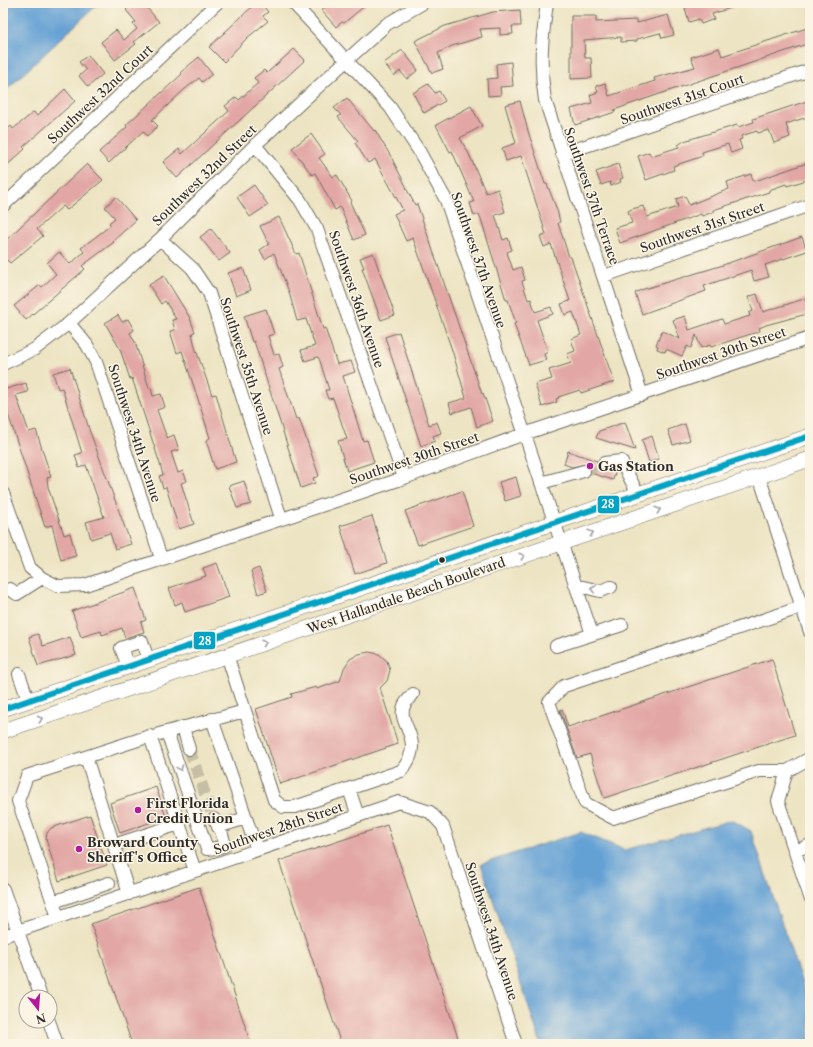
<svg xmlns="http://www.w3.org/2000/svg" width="813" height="1047" viewBox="0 0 813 1047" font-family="'Libre Caslon Text',serif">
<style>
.water{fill:#64a0d4;stroke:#486680}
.building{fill:#e2a7a5}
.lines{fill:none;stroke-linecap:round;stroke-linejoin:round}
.minor-tunnel{stroke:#c6bfa5;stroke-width:12;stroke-dasharray:12 6;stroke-linecap:butt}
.minor-casing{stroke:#6f6c60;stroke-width:14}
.major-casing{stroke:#6f6c60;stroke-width:16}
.minor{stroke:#fff;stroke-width:12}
.major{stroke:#fff;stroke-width:15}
.bus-1-casing{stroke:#fcf5e5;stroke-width:9}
.bus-1{stroke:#02a3c6;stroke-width:6}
.oneway{stroke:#a0a0a0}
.poi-dot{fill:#b5179e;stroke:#fcf5e5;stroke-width:1.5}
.bus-dot{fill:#2b2b2b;stroke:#fcf5e5;stroke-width:1.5}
.labels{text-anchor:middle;stroke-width:3;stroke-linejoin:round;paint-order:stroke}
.street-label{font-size:13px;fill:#2b2b2b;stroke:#fcf5e5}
.poi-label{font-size:13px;font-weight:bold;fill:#2b2b2b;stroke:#fcf5e5;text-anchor:start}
.line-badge{stroke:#fcf5e5;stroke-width:1.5}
.badge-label{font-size:11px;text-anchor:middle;font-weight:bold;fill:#fff}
</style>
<rect width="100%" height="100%" fill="#fcf5e5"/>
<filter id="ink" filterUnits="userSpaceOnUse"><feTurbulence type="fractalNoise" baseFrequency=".025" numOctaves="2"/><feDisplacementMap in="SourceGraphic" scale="8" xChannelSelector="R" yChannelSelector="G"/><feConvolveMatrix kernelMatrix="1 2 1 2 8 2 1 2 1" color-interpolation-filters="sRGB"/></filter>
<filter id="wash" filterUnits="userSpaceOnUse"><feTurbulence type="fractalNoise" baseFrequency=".012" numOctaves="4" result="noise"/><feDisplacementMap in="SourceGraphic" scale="16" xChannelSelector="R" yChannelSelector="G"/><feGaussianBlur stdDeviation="0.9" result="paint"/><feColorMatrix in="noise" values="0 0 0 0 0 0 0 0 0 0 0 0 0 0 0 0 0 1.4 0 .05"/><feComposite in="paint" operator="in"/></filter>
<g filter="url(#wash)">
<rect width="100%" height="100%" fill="#ede4c3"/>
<path class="water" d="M 3,3 L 99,3 L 3,93 Z
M 732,820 L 751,831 L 810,1007 L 810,1044 L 541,1044 L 481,864 L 581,832 L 625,850 Z"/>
<g id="blocks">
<path class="building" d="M 134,3 L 143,3 L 159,22 L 134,42 L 136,44 L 115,60 L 101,42 L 116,30 L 124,40 L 137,29 L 133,24 L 136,22 L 126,10 Z
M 256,3 L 261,3 L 268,12 L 263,16 L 268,21 L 247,38 L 224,62 L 209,47 Z
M 330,3 L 368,3 L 344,23 L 342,22 L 336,27 L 321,10 Z
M 699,3 L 739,3 L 740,5 L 712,14 L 714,19 L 701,24 L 699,19 L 689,22 L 685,8 Z
M 520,10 L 521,26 L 512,26 L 513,34 L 500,35 L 500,28 L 480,29 L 482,37 L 452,46 L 438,53 L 443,69 L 432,73 L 415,41 L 445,26 L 493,12 Z
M 668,15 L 674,35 L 662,38 L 660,33 L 637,39 L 637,41 L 621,42 L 621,37 L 584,40 L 585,58 L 591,58 L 592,78 L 571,79 L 571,16 L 596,16 L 596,22 L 637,20 L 637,23 Z
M 810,27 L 810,43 L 648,98 L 614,110 L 615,112 L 575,125 L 571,109 L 592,103 L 590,95 L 598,92 L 596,86 L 605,83 L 609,96 L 655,81 L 654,78 L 695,67 L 691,57 L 707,52 L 719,48 L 722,56 Z
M 294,49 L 305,60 L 177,178 L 163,162 L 179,149 L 182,154 L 229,111 L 225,106 L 236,97 L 239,100 L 258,83 L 254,78 L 264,70 L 267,73 Z
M 402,50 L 418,70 L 407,79 L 400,71 L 394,76 L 384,63 Z
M 88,55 L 103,74 L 88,87 L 79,76 L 86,70 L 79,62 Z
M 199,57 L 212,74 L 202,82 L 199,78 L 185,89 L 152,120 L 158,126 L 147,136 L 143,131 L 109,163 L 99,152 L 127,127 L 126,125 L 182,74 L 181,72 Z
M 511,62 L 513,86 L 500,87 L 501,95 L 488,96 L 487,79 L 497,78 L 496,64 Z
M 428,84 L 435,93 L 439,91 L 445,101 L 424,113 L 413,93 Z
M 65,89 L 75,101 L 23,147 L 25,149 L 3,169 L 3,133 L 11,126 L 13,129 L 34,112 L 37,116 Z
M 347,98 L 374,131 L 375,130 L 390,155 L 407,188 L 406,188 L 415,205 L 417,204 L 482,394 L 483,393 L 493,421 L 477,427 L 471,407 L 452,413 L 449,403 L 466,398 L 452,350 L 413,238 L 406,241 L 394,214 L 403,210 L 375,159 L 368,163 L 355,143 L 358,141 L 338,117 L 341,115 L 334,108 Z
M 810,100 L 810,116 L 786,124 L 790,137 L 774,143 L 769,130 L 758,133 L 757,131 L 741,136 L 742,139 L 739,140 L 742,149 L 731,153 L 728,144 L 702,152 L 703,155 L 700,157 L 673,166 L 674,170 L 646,180 L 638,156 L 649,152 L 651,156 L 679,147 L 678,145 L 684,141 L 737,125 L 738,127 L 754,122 L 753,119 Z
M 520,101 L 528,131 L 545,184 L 547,184 L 557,210 L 560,222 L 558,223 L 569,257 L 571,257 L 614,382 L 581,393 L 580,390 L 558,397 L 559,398 L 556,399 L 557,402 L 542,407 L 535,384 L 552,379 L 549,370 L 571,363 L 567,354 L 575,351 L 571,339 L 581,335 L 573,312 L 565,315 L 561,304 L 570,301 L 551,244 L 544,247 L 540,236 L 546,234 L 521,156 L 506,161 L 502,148 L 516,143 L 505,105 Z
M 471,106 L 482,126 L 460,138 L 469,154 L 486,193 L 498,189 L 505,212 L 495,215 L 503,240 L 508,238 L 512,250 L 507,252 L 513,270 L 521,267 L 525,280 L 522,281 L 528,300 L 531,299 L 535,312 L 551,307 L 553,314 L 537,320 L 548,352 L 544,354 L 546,360 L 529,365 L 514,324 L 516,323 L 508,300 L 506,300 L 481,219 L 479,214 L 474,216 L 470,203 L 474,202 L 452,151 L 450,152 L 436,125 Z
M 311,134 L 325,154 L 319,158 L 333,177 L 337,175 L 352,201 L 350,202 L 365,235 L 354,240 L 340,207 L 335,210 L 315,173 L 312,175 L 292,148 Z
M 810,162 L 810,179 L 787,186 L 786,184 L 769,190 L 769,192 L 713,210 L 713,212 L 702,216 L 701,214 L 620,243 L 615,228 L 632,223 L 628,211 L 632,209 L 643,206 L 647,217 L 678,207 L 676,199 L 685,196 L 689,205 L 729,189 L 727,182 L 751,174 L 753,181 L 755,181 Z
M 87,164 L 103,180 L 67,210 L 63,206 L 37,229 L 43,236 L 10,263 L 7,260 L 3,263 L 3,243 Z
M 618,164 L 623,178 L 620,179 L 621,182 L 611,186 L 610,182 L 601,185 L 596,172 Z
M 254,185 L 268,205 L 250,217 L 237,197 Z
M 116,197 L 136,220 L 113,241 L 114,242 L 82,266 L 85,269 L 26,320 L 14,306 L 40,285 L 42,287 L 56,274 L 47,263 L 59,252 L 70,264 L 84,252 L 81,248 L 111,225 L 109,223 L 115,218 L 105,207 Z
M 279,217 L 296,254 L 299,253 L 323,329 L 325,328 L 337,364 L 351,361 L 355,372 L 343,376 L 363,441 L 367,440 L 374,462 L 347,471 L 338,441 L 347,439 L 333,398 L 328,399 L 325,390 L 329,390 L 320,361 L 318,357 L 305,361 L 301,350 L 315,346 L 306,319 L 297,321 L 289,292 L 274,253 L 265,259 L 260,250 L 269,244 L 260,226 Z
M 211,229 L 230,253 L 219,261 L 200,237 Z
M 802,237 L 807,251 L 765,265 L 769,277 L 754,281 L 751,270 L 704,286 L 706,291 L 642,314 L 635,293 L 641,290 L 720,266 Z
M 373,253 L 395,315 L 381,320 L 362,268 L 364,268 L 360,258 Z
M 243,268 L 251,290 L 236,296 L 228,273 Z
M 164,276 L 190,318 L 195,332 L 192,333 L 195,347 L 212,395 L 216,394 L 236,462 L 215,469 L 206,440 L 210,438 L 198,399 L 182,351 L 177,353 L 170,331 L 175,330 L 172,320 L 176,319 L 165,301 L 161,304 L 149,285 Z
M 757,294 L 763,312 L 810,297 L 810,313 L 766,325 L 759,328 L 760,331 L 711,347 L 710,345 L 701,348 L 696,335 L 691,348 L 687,346 L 682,356 L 666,349 L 665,352 L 657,349 L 658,346 L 656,345 L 662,331 L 680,339 L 673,320 L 685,316 L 689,330 L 722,319 L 724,324 L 750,316 L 749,313 L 753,311 L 748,297 Z
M 266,309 L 274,334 L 268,336 L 274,355 L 279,354 L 283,367 L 279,369 L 296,419 L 299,418 L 319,476 L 313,478 L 315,483 L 301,488 L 254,341 L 252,342 L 244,316 Z
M 118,315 L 122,322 L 128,319 L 134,330 L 130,333 L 135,342 L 149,388 L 151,388 L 153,396 L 161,394 L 165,407 L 157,410 L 167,438 L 174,435 L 179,450 L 171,452 L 178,473 L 183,471 L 187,481 L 181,483 L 194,524 L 179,529 L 166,487 L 163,488 L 159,476 L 163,475 L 160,464 L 132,378 L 130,379 L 120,349 L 105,323 Z
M 399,332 L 429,425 L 437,422 L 441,433 L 433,436 L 435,441 L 421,446 L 385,337 Z
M 70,368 L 90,432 L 131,544 L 115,549 L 110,533 L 91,539 L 86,522 L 104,517 L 86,465 L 79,468 L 75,455 L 82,453 L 62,388 L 58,389 L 53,373 Z
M 26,383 L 28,392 L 16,395 L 29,432 L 36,430 L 51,477 L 47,478 L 48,487 L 64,535 L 70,533 L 76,556 L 61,560 L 52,525 L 45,527 L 8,414 L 6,414 L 3,405 L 3,390 Z
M 625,422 L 635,450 L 596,438 L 599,431 Z
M 685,424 L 690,440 L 673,445 L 668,430 Z
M 652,436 L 659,459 L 649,462 L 642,440 Z
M 568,451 L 597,461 L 598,467 L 601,470 L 616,469 L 613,480 L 591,473 L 591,469 L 586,464 L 572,467 L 564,464 Z
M 516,477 L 521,496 L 505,501 L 499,482 Z
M 244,481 L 251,504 L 237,508 L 229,486 Z
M 462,491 L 473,526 L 418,545 L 405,511 Z
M 372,516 L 387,563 L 355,574 L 340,526 Z
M 217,563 L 229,597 L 185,612 L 182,602 L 175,605 L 169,588 L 206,576 L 203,568 Z
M 259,568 L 267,591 L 258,594 L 251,571 Z
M 135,588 L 146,620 L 141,622 L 144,632 L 125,638 L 122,628 L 102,635 L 101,631 L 81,637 L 72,611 Z
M 38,634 L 43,646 L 70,637 L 76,655 L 38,666 L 29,637 Z
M 369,652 L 379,654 L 387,661 L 390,670 L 387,681 L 380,688 L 398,744 L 280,784 L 256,709 L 292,697 L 291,694 L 316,687 L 317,689 L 340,681 L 344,668 L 350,659 L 359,654 Z
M 772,659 L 795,735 L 604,798 L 590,754 L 577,758 L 560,710 L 562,709 L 568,727 Z
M 156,787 L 166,817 L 120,833 L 110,803 Z
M 90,815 L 107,865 L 59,881 L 46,839 L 47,833 L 51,828 Z
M 387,825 L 460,1044 L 341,1044 L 279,861 Z
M 199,887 L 251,1044 L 132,1044 L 91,924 Z"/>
</g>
</g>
<g filter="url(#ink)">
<use href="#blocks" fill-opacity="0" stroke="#6f6c60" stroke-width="1"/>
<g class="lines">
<path class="minor-tunnel" d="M 584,471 L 604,463
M 189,749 L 214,819"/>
<g class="minor-casing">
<path id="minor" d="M 293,3 L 390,107 L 419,151 L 446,200 L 592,634
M 547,3 C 542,39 539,64 545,100 L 642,395
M 255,145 L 300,200 L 317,229 L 404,478
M 562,154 L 810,70
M 3,206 L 217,3
M 160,239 L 192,268 L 209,293 L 281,518
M 604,276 L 810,205
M 69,323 L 87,345 L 96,362 L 161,558
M 3,364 L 35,349 L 69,323 L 160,239 L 255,145 L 347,60 L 387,24 L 423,3
M 604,463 L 621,461 L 638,494
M 759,476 L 810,632
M 541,483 L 584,471
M 3,493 L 30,568 L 42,578 L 58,586 L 85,585 L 404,478 L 524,434 L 810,338
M 575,585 L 600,591 L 611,587
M 3,591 L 10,589 L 17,594 L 42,578
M 556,646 L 622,625
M 227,655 L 274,800 L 283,807 L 295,807 L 401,771 C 428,740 396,725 404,706 C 405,702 410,698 413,694
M 128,666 L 121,648 L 142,641 L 148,660
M 19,674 L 28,700
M 212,719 L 257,850
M 183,727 L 189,749
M 167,732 L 207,849 L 216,848 L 225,845 L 221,831 L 214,819
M 159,734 L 245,711
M 86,757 L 129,894
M 810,758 L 787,771 L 778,801 L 810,897
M 787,771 L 759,771 L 613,818 L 585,803 L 549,702 L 564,686 L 802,607
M 349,789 L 358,816
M 218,827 L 246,818
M 114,845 L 179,824
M 795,851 L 810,845
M 3,889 L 41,997
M 53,902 L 109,883
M 58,917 L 18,801 L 27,776 L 150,736 L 195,871
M 3,936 L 399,802 L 430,812 L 443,826 L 516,1044
M 49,1021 L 57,1044"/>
</g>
<g class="major-casing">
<path id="major" d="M 3,709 L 810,436
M 3,731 L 810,459"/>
</g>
<use href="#minor" class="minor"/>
<use href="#major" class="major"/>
<g class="bus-1-casing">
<path id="bus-1" d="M 3,709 L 810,436"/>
</g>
<use href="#bus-1" class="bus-1"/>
</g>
<defs><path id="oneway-chevron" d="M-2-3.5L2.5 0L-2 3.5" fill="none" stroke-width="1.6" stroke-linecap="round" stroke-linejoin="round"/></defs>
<g class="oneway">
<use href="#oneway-chevron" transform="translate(658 510) rotate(-19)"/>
<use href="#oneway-chevron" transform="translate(591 533) rotate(-19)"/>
<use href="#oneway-chevron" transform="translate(522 556) rotate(-19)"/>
<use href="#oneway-chevron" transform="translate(593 589) rotate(-168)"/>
<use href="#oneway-chevron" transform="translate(264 643) rotate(-19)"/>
<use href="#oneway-chevron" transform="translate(40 719) rotate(-19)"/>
<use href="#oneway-chevron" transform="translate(180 768) rotate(70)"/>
</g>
</g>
<g class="poi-dot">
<circle cx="590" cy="466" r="4"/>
<circle cx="138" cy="810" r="4"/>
<circle cx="79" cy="849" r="4"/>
</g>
<circle class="bus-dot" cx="442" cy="560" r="3.5"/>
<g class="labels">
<g class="street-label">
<text transform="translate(100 94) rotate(-43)" y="5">Southwest 32nd Court</text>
<text transform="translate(682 99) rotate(-19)" y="5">Southwest 31st Court</text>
<text transform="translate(204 175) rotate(-44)" y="5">Southwest 32nd Street</text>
<text transform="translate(592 196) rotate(71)" y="5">Southwest 37th Terrace</text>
<text transform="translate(702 227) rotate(-19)" y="5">Southwest 31st Street</text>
<text transform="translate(479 260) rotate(71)" y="5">Southwest 37th Avenue</text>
<text transform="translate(357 299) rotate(71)" y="5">Southwest 36th Avenue</text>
<text transform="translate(721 353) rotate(-19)" y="5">Southwest 30th Street</text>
<text transform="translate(247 366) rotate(72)" y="5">Southwest 35th Avenue</text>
<text transform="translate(135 433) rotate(72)" y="5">Southwest 34th Avenue</text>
<text transform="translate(414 458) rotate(-19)" y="5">Southwest 30th Street</text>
<text transform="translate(406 595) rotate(-19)" y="5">West Hallandale Beach Boulevard</text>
<text transform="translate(278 828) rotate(-19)" y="5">Southwest 28th Street</text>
<text transform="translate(492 931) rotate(72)" y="5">Southwest 34th Avenue</text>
</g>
<g class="poi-label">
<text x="598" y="471">Gas Station</text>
<text x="146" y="808">First Florida<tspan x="146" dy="15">Credit Union</tspan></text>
<text x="87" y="847">Broward County<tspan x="87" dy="15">Sheriff's Office</tspan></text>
</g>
</g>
<g class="line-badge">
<rect x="597" y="495" width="23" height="19" rx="4" fill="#02a3c6"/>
<rect x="193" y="631" width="23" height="19" rx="4" fill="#02a3c6"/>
</g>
<g class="badge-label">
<text x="608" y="508">28</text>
<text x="205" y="645">28</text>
</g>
<rect width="813" height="1047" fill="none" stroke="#fcf5e5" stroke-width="16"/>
<g transform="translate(38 1009) rotate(163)"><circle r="19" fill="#fcf5e5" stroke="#a8a49b"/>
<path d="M0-3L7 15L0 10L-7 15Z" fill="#b5179e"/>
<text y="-6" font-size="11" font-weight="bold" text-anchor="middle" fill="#2b2b2b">N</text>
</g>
</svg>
